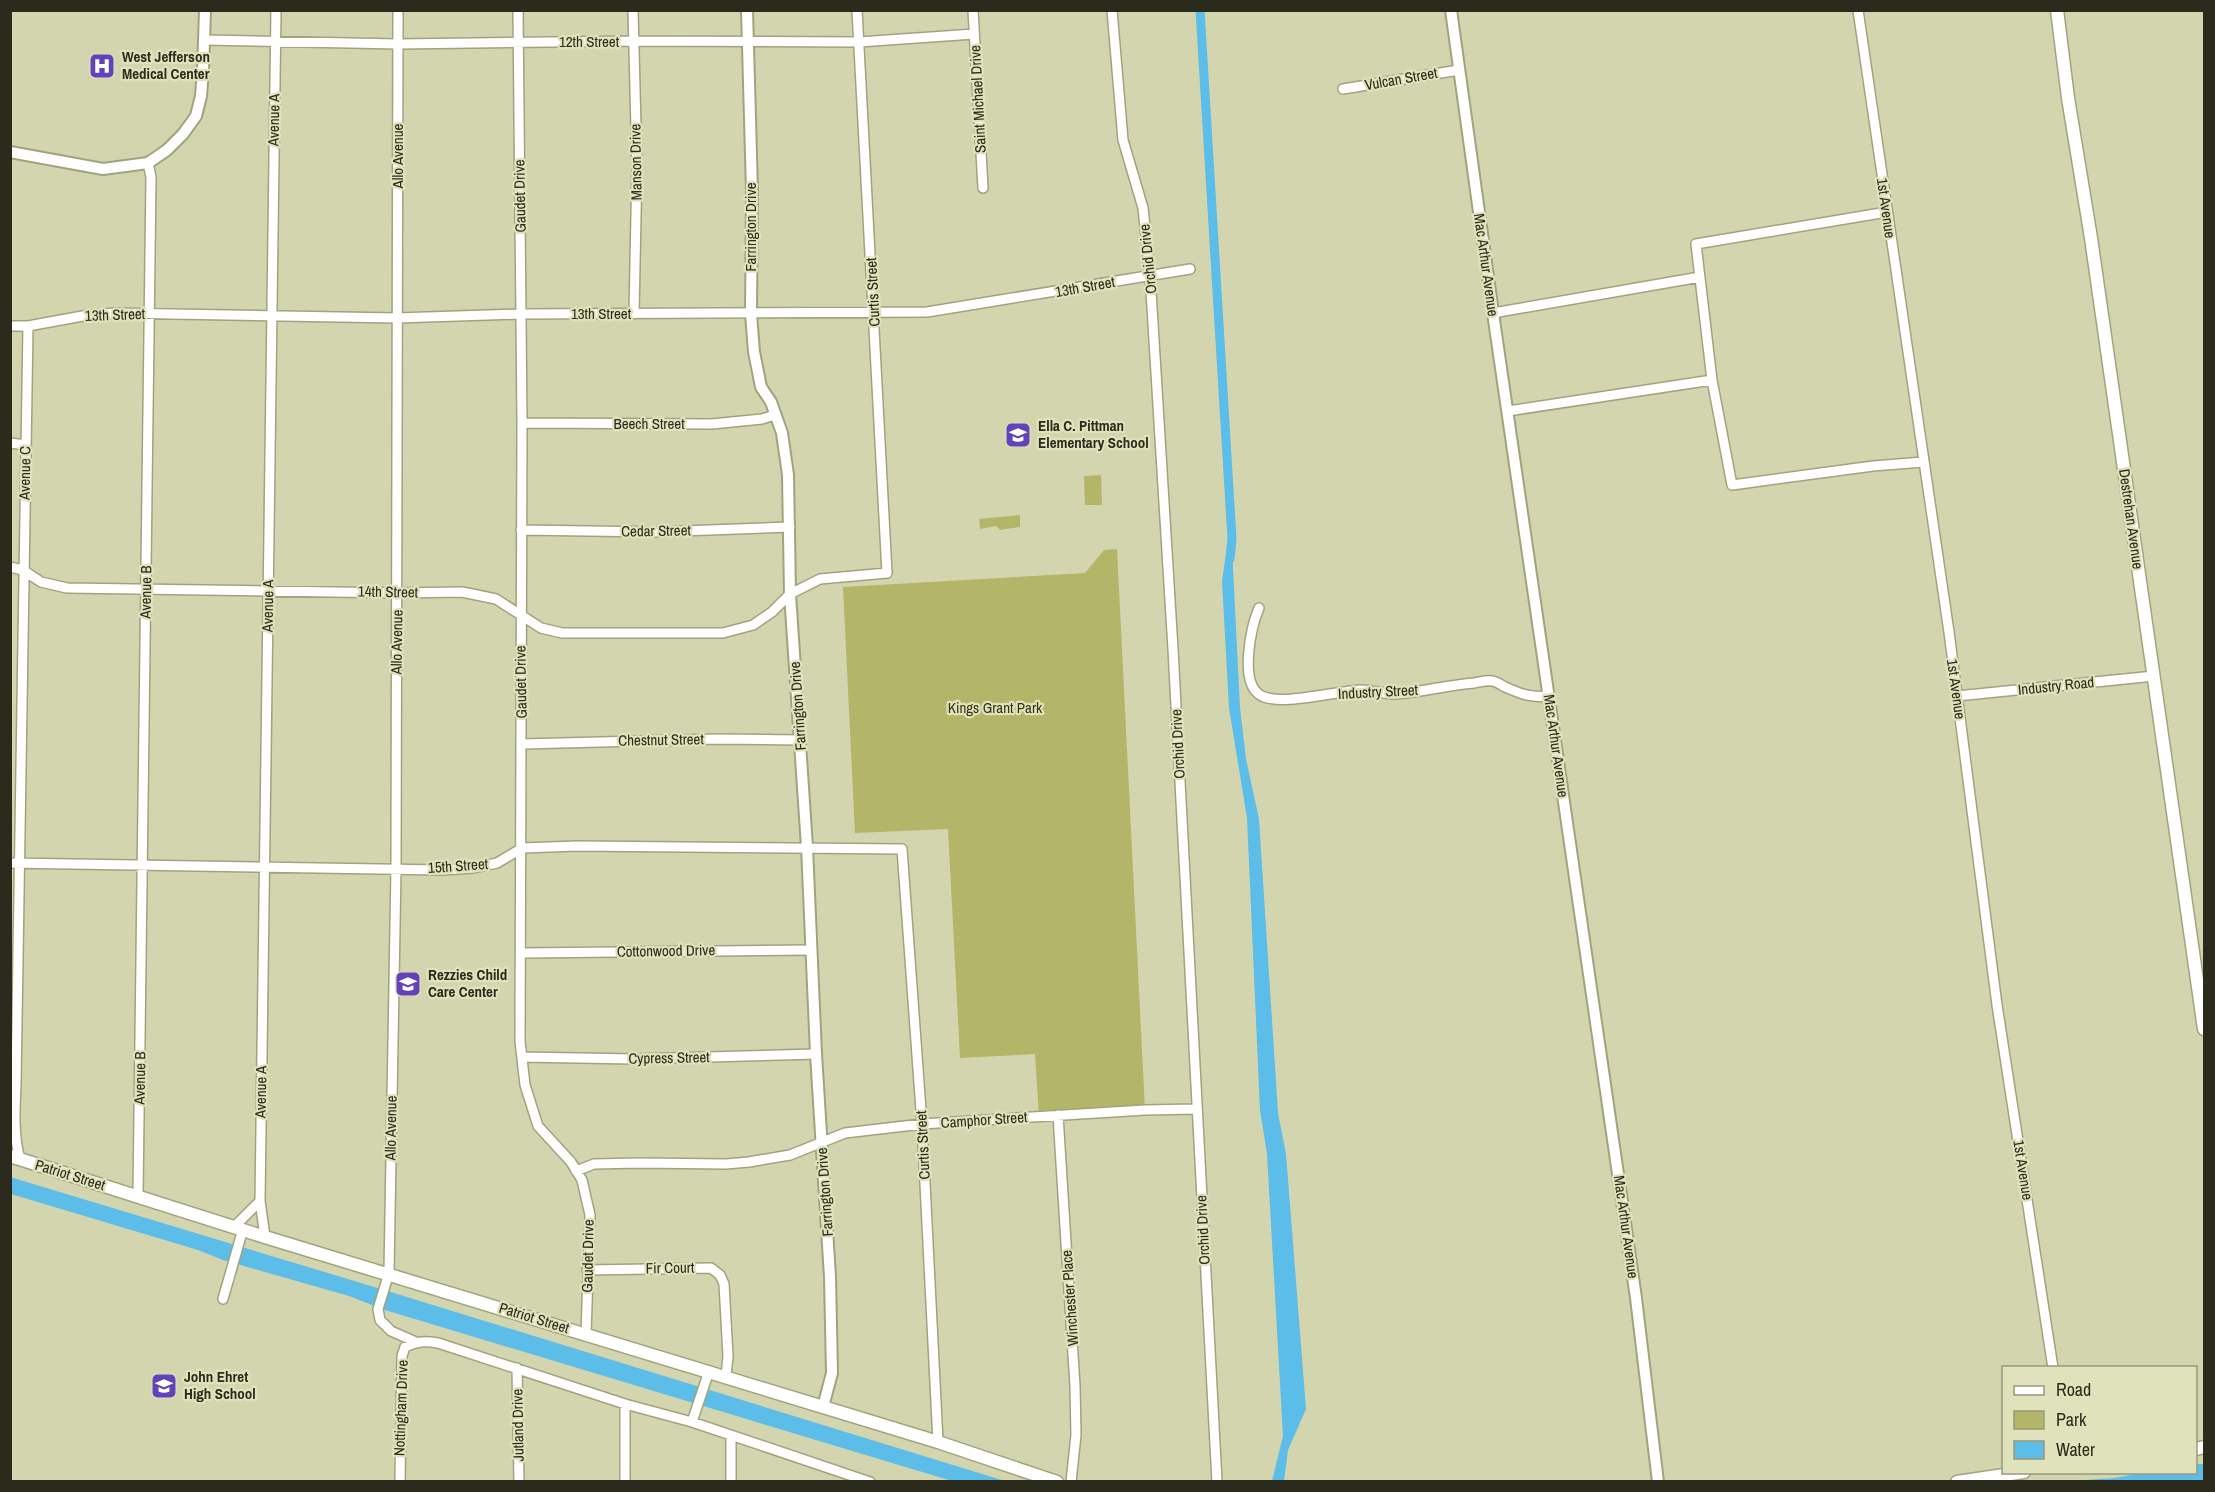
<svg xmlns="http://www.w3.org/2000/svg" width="2215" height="1492" viewBox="0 0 2215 1492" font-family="'Archivo Narrow',sans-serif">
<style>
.green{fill:#b3b668}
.water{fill:#5bbde8}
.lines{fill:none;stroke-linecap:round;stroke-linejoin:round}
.canal{stroke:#5bbde8;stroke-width:9}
.minor-casing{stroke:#a1a37e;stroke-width:12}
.tertiary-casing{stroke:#a1a37e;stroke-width:14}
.secondary-casing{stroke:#a1a37e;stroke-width:15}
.minor{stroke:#fff;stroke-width:9}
.tertiary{stroke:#fff;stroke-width:10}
.secondary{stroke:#fff;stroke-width:12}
.labels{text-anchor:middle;stroke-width:4.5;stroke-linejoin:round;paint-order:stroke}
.street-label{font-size:15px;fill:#2a2b1c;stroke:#dfe2bb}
.poi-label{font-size:15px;font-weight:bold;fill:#2a2b1c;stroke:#dfe2bb;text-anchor:start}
.park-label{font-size:15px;fill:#34350f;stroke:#dfe2bb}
</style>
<rect width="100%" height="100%" fill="#d2d5ae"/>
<path class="green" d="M 1101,475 L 1102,505 L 1085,505 L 1084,476 Z
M 1020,515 L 1020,527 L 1000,530 L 996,526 L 980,529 L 979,519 Z
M 1117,549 L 1145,1110 L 1039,1117 L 1035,1054 L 960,1058 L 948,829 L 855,833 L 843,587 L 1085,573 L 1104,550 Z"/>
<path class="water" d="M 1227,547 L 1232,548 L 1240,708 L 1246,759 L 1259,819 L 1278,1113 L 1286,1154 L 1306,1409 L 1288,1450 L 1284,1481 L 1272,1481 L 1283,1436 L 1267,1154 L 1260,1110 L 1247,818 L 1229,708 L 1222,581 Z
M 10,1177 L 394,1293 L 1005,1481 L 952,1481 L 385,1310 L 349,1296 L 223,1260 L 198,1250 L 11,1194 Z
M 2196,1464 L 2204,1464 L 2204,1481 L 2069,1481 L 2115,1478 L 2141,1473 L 2196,1472 Z"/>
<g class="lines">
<path class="canal" d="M 1200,10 L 1232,539 L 1230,559"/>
<g class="minor-casing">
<path id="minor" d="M 398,10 L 396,868 L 389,1273 L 378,1309 L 380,1320 L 391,1331 L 416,1342
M 518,10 L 522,423 L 520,1041 L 525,1085 L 538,1126 L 571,1162 L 582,1180 L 590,1215 L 586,1334
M 633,10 L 637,167 L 634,313
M 973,10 L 983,188
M 1112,10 L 1123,140 L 1143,208 L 1150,275 L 1173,649 L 1217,1482
M 1858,10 L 1949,632 L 1997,1005 L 2053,1368
M 204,40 L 398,44 L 633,41 L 859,42 L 974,34
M 1343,89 L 1459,70
M 1887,212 L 1696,244 L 1712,380 L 1732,485 L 1873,466 L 1923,462
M 1493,313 L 1700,277
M 10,326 L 28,326 L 88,315 L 116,313 L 397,318 L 521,314 L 927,312 L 1190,269
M 1508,411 L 1712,380
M 522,423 L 712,424 L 762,419 L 775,415
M 10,443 L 26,445
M 521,530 L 655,532 L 790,527
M 10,567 L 23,570 L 41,582 L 67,588 L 398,593 L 462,592 L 496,599 L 541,628 L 562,633 L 723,633 L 753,625 L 772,612 L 790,594 L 820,579 L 887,573 L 857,10
M 1259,608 C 1251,627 1239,682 1260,695 C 1278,707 1337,691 1360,690 C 1372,690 1384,694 1396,694 C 1422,692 1448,685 1474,683 C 1480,682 1487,680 1492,681 C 1496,681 1501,685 1505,687 C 1521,694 1531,698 1548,696
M 1957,696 L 2154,676
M 522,744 L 718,739 L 801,740
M 10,863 L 443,870 L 473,868 L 497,863 L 522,848 L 577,846 L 902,849 L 922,1124 L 938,1442
M 522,953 L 811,950
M 522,1057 L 634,1059 L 816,1054
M 1058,1115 L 1075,1386 L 1076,1435 L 1071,1482
M 20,1159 C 13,1135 15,1109 16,1084 L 28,326
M 576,1171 L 594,1164 L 639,1163 L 726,1164 L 749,1162 L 790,1155 L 845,1133 L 922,1124 L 1145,1110 L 1196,1109
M 138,1195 L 151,177 L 148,163
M 234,1227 L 260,1201
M 265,1237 L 260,1201 L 276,10
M 587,1270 L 711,1268 L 720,1275 L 724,1284 L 728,1356 L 726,1376
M 223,1299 L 243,1229
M 517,1368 L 519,1482
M 692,1422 L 709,1371
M 731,1436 L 731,1482
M 400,1482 L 402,1356 L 405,1347 C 417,1341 425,1341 438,1343 L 625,1404 L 692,1422 L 870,1482
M 625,1482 L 625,1404"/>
</g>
<g class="tertiary-casing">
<path id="tertiary" d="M 747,10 L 752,191 L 751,314 L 754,352 L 761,387 L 771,402 L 782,433 L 788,475 L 790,594 L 807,847 L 816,1054 L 830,1277 L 832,1373 L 823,1407
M 1451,10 L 1493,313 L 1636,1298 L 1658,1482
M 10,152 L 103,169 L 148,163 L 167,150 L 183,134 L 196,116 L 201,96 L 203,71 L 205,10"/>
</g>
<g class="secondary-casing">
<path id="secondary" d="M 2057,10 L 2068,98 L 2091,238 L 2204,1029
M 10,1156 L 265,1237 L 938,1442 L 1057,1482
M 2196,1449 L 2204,1447
M 1957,1482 L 2024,1472"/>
</g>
<use href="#minor" class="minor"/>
<use href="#tertiary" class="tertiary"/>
<use href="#secondary" class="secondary"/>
</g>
<defs>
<g id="hospital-square" transform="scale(1.35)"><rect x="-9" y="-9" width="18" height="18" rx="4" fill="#6142ba" stroke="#dfe2bb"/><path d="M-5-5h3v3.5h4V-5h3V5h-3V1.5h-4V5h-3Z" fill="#fff"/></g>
<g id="school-square" transform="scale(1.35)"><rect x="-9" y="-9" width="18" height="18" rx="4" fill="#6142ba" stroke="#dfe2bb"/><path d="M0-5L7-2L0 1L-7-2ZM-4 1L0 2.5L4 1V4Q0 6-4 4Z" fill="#fff"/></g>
</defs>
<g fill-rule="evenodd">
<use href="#hospital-square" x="102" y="66"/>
<use href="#school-square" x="1018" y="435"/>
<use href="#school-square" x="408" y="984"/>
<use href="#school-square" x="164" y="1386"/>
</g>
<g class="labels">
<g class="street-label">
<text x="589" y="47">12th Street</text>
<text transform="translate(1401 79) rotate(-10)" y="5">Vulcan Street</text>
<text transform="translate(978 99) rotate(-93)" y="5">Saint Michael Drive</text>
<text transform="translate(274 120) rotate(-89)" y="5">Avenue A</text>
<text transform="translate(398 156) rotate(-90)" y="5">Allo Avenue</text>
<text transform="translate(636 162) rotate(-91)" y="5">Manson Drive</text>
<text transform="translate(520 196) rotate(-91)" y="5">Gaudet Drive</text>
<text transform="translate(1886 208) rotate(82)" y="5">1st Avenue</text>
<text transform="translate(751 227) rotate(-90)" y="5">Farrington Drive</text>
<text transform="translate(1148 259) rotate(-96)" y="5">Orchid Drive</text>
<text transform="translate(1486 265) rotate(82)" y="5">Mac Arthur Avenue</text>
<text transform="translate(1085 287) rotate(-10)" y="5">13th Street</text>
<text transform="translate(873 292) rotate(-93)" y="5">Curtis Street</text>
<text x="601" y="319">13th Street</text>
<text transform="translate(115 315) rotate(-2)" y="5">13th Street</text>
<text x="649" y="429">Beech Street</text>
<text transform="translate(25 473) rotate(-89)" y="5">Avenue C</text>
<text transform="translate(2131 519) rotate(82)" y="5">Destrehan Avenue</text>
<text transform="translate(656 531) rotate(-1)" y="5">Cedar Street</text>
<text transform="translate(146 592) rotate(-89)" y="5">Avenue B</text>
<text transform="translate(388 592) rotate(1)" y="5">14th Street</text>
<text transform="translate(268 606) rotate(-89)" y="5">Avenue A</text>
<text transform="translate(397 642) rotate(-89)" y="5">Allo Avenue</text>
<text transform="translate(521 682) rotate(-91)" y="5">Gaudet Drive</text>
<text transform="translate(2056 686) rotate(-6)" y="5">Industry Road</text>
<text transform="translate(1956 689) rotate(82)" y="5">1st Avenue</text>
<text transform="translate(1378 692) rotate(-3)" y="5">Industry Street</text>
<text transform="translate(798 706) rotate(-94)" y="5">Farrington Drive</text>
<text transform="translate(661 740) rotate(-1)" y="5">Chestnut Street</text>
<text transform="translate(1178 744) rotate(-93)" y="5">Orchid Drive</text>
<text transform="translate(1556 746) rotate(82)" y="5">Mac Arthur Avenue</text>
<text transform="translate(458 866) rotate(-4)" y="5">15th Street</text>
<text transform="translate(666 951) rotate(-1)" y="5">Cottonwood Drive</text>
<text transform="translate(669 1058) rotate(-1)" y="5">Cypress Street</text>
<text transform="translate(140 1078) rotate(-89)" y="5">Avenue B</text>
<text transform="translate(261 1092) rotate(-89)" y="5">Avenue A</text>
<text transform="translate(984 1120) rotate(-4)" y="5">Camphor Street</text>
<text transform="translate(391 1128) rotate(-89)" y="5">Allo Avenue</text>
<text transform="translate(923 1145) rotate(-93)" y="5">Curtis Street</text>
<text transform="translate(2023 1170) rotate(81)" y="5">1st Avenue</text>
<text transform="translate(70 1175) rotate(17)" y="5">Patriot Street</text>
<text transform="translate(825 1192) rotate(-94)" y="5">Farrington Drive</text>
<text transform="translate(1626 1227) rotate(82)" y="5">Mac Arthur Avenue</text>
<text transform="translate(1203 1230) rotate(-93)" y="5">Orchid Drive</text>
<text transform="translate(588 1256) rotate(-89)" y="5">Gaudet Drive</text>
<text transform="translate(670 1268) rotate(-1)" y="5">Fir Court</text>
<text transform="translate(1070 1298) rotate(-94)" y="5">Winchester Place</text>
<text transform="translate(534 1318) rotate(17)" y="5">Patriot Street</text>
<text transform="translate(401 1408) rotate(-88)" y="5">Nottingham Drive</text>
<text transform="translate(518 1425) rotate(-91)" y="5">Jutland Drive</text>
</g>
<g class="poi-label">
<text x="122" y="62">West Jefferson<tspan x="122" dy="17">Medical Center</tspan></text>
<text x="1038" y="431">Ella C. Pittman<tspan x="1038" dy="17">Elementary School</tspan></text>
<text x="428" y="980">Rezzies Child<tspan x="428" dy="17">Care Center</tspan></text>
<text x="184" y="1382">John Ehret<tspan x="184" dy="17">High School</tspan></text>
</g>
<g class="park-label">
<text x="995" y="713">Kings Grant Park</text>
</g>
</g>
<rect width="2215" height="1492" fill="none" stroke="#2a2b1c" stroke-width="24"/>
<rect x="2002" y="1366" width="195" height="108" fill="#dfe2bb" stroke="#97997b" stroke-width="1.5"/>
<rect x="2014" y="1386" width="30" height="9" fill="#ffffff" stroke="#97997b" stroke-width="1.5"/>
<text x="2056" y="1396" font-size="18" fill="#2a2b1c">Road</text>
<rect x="2014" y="1411" width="30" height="18" fill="#b3b668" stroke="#97997b" stroke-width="1.5"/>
<text x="2056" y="1426" font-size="18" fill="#2a2b1c">Park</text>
<rect x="2014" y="1441" width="30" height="18" fill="#5bbde8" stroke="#97997b" stroke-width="1.5"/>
<text x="2056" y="1456" font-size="18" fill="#2a2b1c">Water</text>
</svg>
